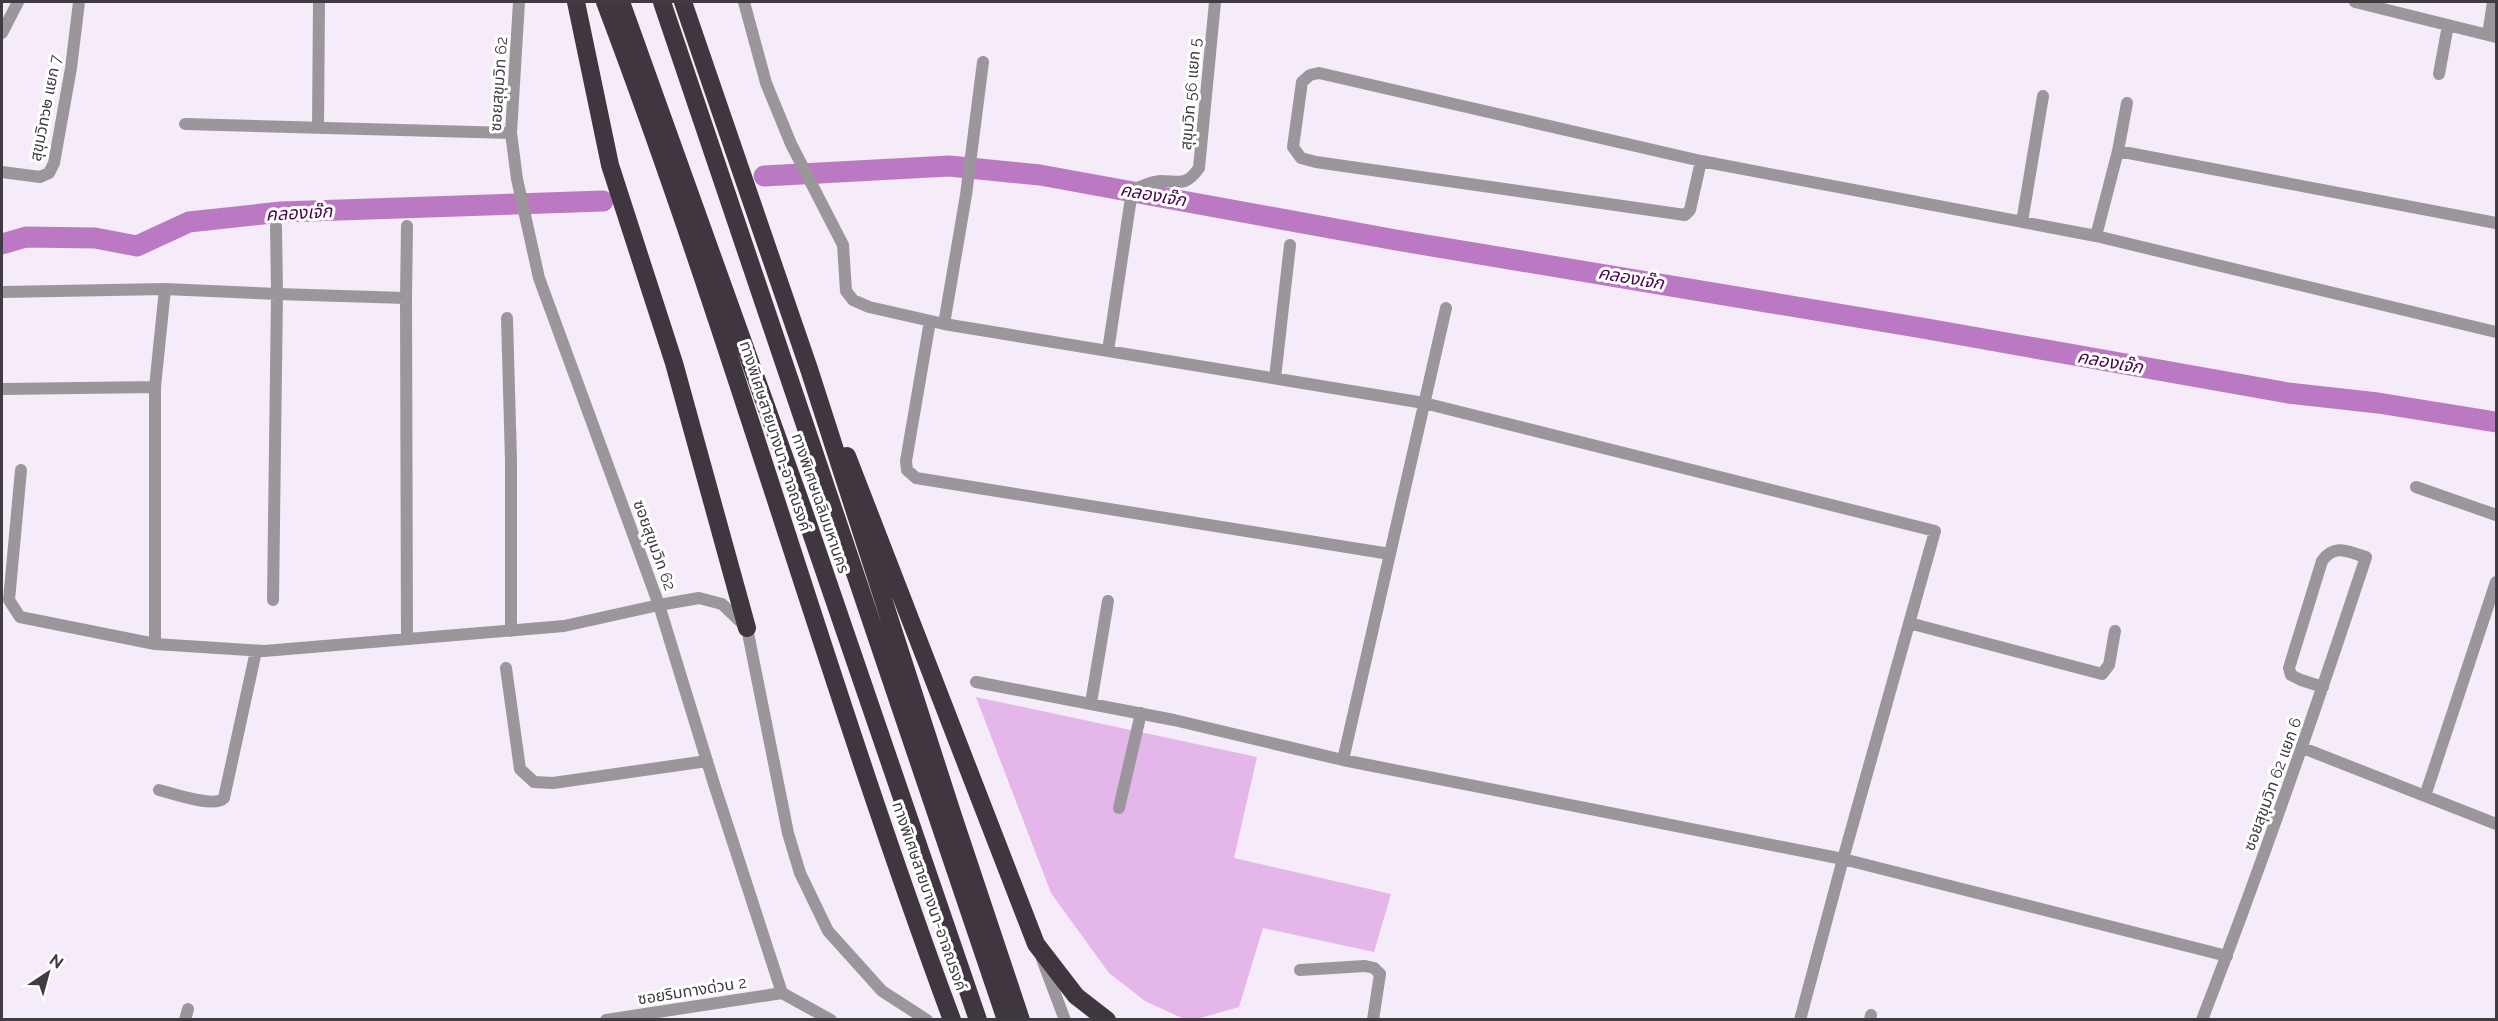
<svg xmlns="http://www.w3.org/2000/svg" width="2498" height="1021" viewBox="0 0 2498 1021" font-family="Raleway,'Noto Sans Thai',sans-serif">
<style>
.green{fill:#e5b6ea}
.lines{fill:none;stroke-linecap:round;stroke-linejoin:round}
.canal{stroke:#bb79c3;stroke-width:21}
.service{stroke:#9b969b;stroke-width:12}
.minor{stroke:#9b969b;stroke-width:12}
.tertiary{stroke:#9b969b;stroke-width:12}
.motorway{stroke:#3f363f;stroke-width:18}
.labels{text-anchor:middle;stroke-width:6;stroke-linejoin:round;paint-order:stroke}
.street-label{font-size:16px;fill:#3f3b40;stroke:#fff}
.water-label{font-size:18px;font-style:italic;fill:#45054d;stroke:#fff}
</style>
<rect width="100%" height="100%" fill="#f6ebf8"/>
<path class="green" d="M 976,697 L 1257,757 L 1234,858 L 1391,894 L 1374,952 L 1263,928 L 1239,1007 L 1197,1019 L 1184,1019 L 1145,1001 L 1109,973 L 1051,893 Z"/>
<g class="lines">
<path class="canal" d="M 764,176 L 949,166 L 1040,175 L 1396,240 L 1922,328 L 2288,393 L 2378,403 L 2496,422
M 2,244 L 26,237 L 95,238 L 137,246 L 189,222 L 281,212 L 603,201"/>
<path class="service" d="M 506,668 L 520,769 L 534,782 L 553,783 L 707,761
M 1119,808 L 1141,713
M 1300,970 L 1365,966 L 1374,968 L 1380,974"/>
<path class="minor" d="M 744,2 L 766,83 L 791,144 L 843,245 L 846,291 L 853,300 L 869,307 L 944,324 L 1424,403 L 1935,531 L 1843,859 L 1800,1020
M 2355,2 L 2496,37
M 2,33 L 18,2
M 2488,35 L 2493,2
M 2439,74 L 2448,25
M 185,124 L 511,133
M 318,128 L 319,2
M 2118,151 L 2496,223
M 1701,161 L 1690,210 L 1685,215 L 1316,162 L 1301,158 L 1293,147 L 1302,82 L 1310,75 L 1319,73 L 1701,161 L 2096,236 L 2496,332
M 2,172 L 40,177 L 49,173 L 54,163 L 71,68 L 79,2
M 2022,222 L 2043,96
M 276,226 L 277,294 L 406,298 L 407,639
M 2096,236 L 2118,151 L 2127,103
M 2,292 L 165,289
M 406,298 L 407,226
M 507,318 L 511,461 L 511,631
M 930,321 L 906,461 L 907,470 L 916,478 L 1390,554
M 944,324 L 966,195 L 983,62
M 1108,351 L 1132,191 C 1141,186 1150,182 1160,181 C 1181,181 1185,187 1199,168 L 1215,2
M 1275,378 L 1290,245
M 155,387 L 155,644
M 2,389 L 155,387 L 165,289 L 277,294 L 273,600
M 21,470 L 9,600 L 20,617 L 155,644 L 264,651 L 564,626 L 659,605 L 714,784 L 782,993 L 831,1020
M 2416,487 L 2496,515
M 1909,623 L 2102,674 L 2109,665 L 2115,631
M 976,682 L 1174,720 L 1343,760 L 1843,859 L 2227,956
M 1091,703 L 1108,601
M 2303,748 L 2496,824
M 1343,760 L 1446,308
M 159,790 C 174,794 214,808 224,798 L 256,651
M 2425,796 L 2496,582
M 1042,959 L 1065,1020
M 185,1020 L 188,1009
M 606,1020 L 782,993
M 1373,1020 L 1380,974
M 1870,1020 L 1871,1015
M 2202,1020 C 2261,867 2315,712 2366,557 C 2348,552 2335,543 2322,561 L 2289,668 L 2291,675 L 2301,680 L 2323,687"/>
<path class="tertiary" d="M 519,2 L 511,133 L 517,179 L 539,278 L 659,605 L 699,598 L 722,604 L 747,628 L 788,833 L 800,873 L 828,931 L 882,991 L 927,1020"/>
<path class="motorway" d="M 576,2 L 610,165 L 674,363 L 747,628
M 605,2 C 732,337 827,683 952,1020
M 621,2 L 804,512 L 978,1020
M 662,2 L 1006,1020
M 683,2 L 809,369 L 953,816 L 1021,1020
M 847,456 L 1036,944 L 1076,996 L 1107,1020"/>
</g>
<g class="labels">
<g class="street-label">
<text transform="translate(498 84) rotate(-86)" y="6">ซอยสุขุมวิท 62</text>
<text transform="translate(1190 94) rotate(-85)" y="6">สุขุมวิท 56 แยก 5</text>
<text transform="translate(45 108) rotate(-79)" y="6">สุขุมวิท๖๒ แยก 7</text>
<text transform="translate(776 436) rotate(72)" y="6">ทางพิเศษสายบางนา-อาจณรงค์</text>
<text transform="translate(821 503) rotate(71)" y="6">ทางพิเศษเฉลิมมหานคร</text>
<text transform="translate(655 545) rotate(70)" y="6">ซอยสุขุมวิท 62</text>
<text transform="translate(2272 784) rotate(-70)" y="6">ซอยสุขุมวิท 62 แยก 6</text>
<text transform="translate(930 896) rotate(71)" y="6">ทางพิเศษสายบางนา-อาจณรงค์</text>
<text transform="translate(692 990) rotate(-9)" y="6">ซอยริมทางด่วน 2</text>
</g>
<g class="water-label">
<text transform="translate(1153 195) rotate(10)" y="6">คลองเจ๊ก</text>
<text transform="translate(299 213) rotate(-3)" y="6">คลองเจ๊ก</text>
<text transform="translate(1631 278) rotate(10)" y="6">คลองเจ๊ก</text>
<text transform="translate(2110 362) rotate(10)" y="6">คลองเจ๊ก</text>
</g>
</g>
<rect width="2498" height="1021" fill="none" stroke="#3f3b40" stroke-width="6"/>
<g transform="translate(48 973) rotate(36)" stroke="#ffffff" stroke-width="4.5" paint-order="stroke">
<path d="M0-4.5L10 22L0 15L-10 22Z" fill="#3f3b40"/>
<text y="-9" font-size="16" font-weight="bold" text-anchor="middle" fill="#3f3b40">N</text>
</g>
</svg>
